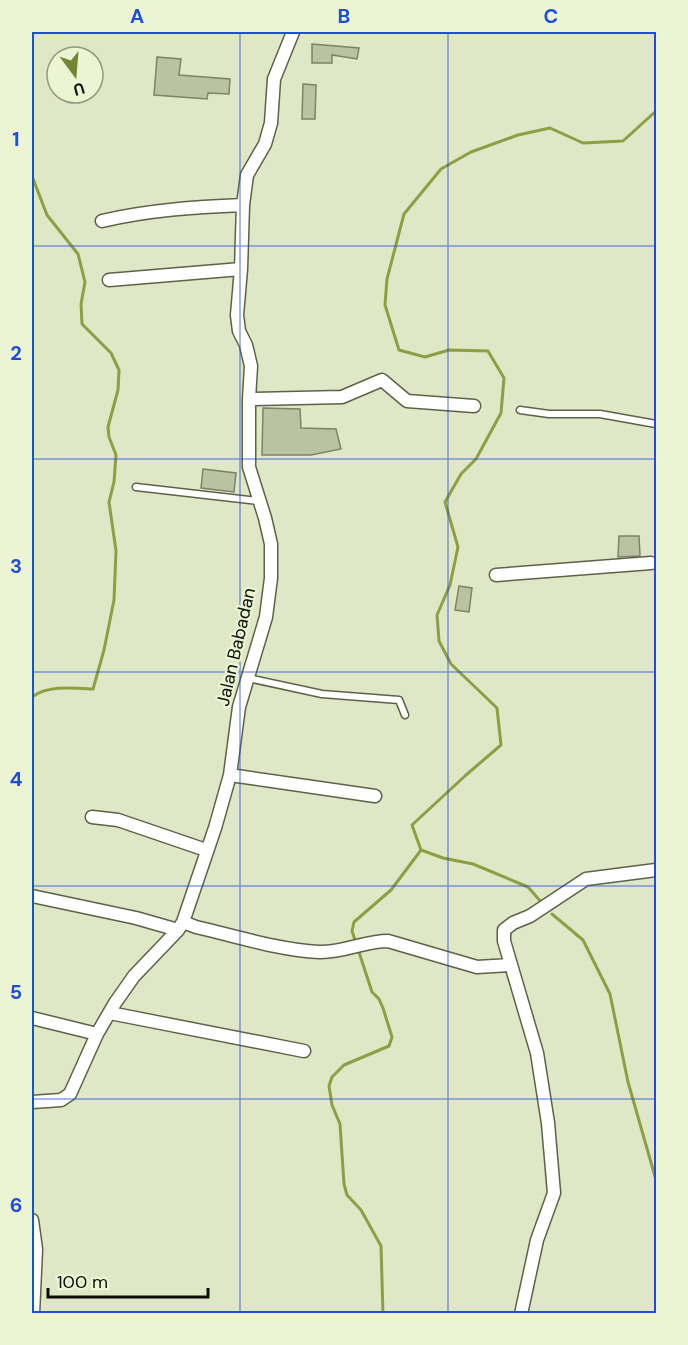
<svg xmlns="http://www.w3.org/2000/svg" width="688" height="1345" font-family="'DM Sans',sans-serif">
<style>
.lines{fill:none;stroke-linecap:round;stroke-linejoin:round}
.stream{stroke:#8d9f41;stroke-width:3}
.building{fill:#bbc2a3;stroke:#7c8366;stroke-width:1.5}
.lane-casing{stroke:#5c6247;stroke-width:9}
.street-casing{stroke:#5c6247;stroke-width:15}
.lane{stroke:#fff;stroke-width:6}
.street{stroke:#fff;stroke-width:12}
.grid{fill:none;stroke:#1d4ed8;stroke-width:1.5;stroke-opacity:0.55}
.labels{text-anchor:middle;dominant-baseline:central;stroke-width:4.5;stroke-linejoin:round;paint-order:stroke}
.street-label{font-size:18px;fill:#0c0e05;stroke:#ecf4d4}
.neatline{fill:none;stroke:#1d4ed8;stroke-width:2}
.grid-label{font-size:20px;text-anchor:middle;font-weight:bold;fill:#1d4ed8}
</style>
<rect width="100%" height="100%" fill="#dfe7c7"/>
<g class="lines">
<path class="stream" d="M32,176l15,39 31,39 7,28 -4,22 1,20 29,29 8,17 -1,20 -10,37 1,10 7,18 -2,27 -5,20 7,49 -2,49 -10,50 -11,39c-19,-1 -45,-4 -61,8
M542,903l-14,-16 -55,-23 -30,-6 -22,-8 -9,-25 54,-50 35,-30 -4,-37 -46,-44 -12,-23 -2,-26 13,-30 8,-38 -13,-45 16,-28 15,-15 25,-46 3,-35 -16,-27 -39,-1 -24,7 -26,-7 -14,-45 2,-26 17,-65 37,-45 30,-17 47,-17 32,-7 33,15 40,-2 33,-30
M552,914l31,26 27,54 18,88 28,98
M356,943l-4,-12 2,-9 37,-32 30,-40
M358,949l14,43 7,7 4,9 9,29 -3,9 -45,19 -12,12 -3,9 3,19 8,19 4,60 3,11 14,15 20,36 2,68"/>
</g>
<path class="building" d="M312,44l47,4 -2,11 -25,-4v8h-20z
M157,57l24,2 -2,16 51,4 -1,15 -21,-1 -1,6 -53,-4z
M303,84l13,1 -1,34h-13z
M263,408l37,1 1,19 35,1 5,20 -30,6h-49z
M203,469l33,4 -2,19 -33,-4z
M619,536h20l1,20 -22,1z
M459,586l13,2 -3,24 -14,-2z"/>
<g class="lines">
<g class="lane-casing">
<path id="lane" d="M520,410l29,4h51l56,10
M136,487l123,14
M248,678l74,16 77,6 6,15"/>
</g>
<g class="street-casing">
<path id="street" d="M102,221c47,-11 93,-14 141,-16
M109,280l132,-11
M249,399l93,-2 40,-17 25,21 67,5
M496,575l155,-12
M230,775l145,21
M92,817l26,3 88,30
M32,896l104,22 42,12
M183,922l13,5c40,9 82,23 123,25 24,1 45,-11 69,-11l89,26 34,-2
M110,1013l194,38
M32,1018l65,16
M32,1102l29,-2 9,-6 27,-60 18,-31 19,-27 44,-46 5,-8 32,-94 15,-53 9,-68 27,-90 5,-39v-34l-6,-26 -16,-51v-68l2,-33 -5,-21 -7,-14 -2,-16 4,-46 2,-64 4,-30 18,-31 6,-21 3,-44 19,-47
M32,1220l4,29 -3,65
M521,1314l16,-74 17,-47 -6,-70 -11,-70 -33,-112v-11l9,-7 17,-7 56,-37 70,-9"/>
</g>
<use href="#lane" class="lane"/>
<use href="#street" class="street"/>
</g>
<path class="grid" d="M240,32v1282M448,32v1282M32,246h624M32,459h624M32,672h624M32,886h624M32,1099h624"/>
<g class="labels">
<g class="street-label">
<text transform="translate(236 647) rotate(-77)">Jalan Babadan</text>
</g>
</g>
<rect width="688" height="1345" fill="none" stroke="#ecf4d4" stroke-width="66"/>
<g transform="translate(75 75) rotate(164)"><circle r="28" fill="#ecf4d4" stroke="#929881" stroke-width="1.5"/>
<path d="M0-4.5L10 22L0 15L-10 22Z" fill="#768533"/>
<text y="-9" font-size="16" font-weight="bold" text-anchor="middle" fill="#0c0e05">U</text>
</g>
<path d="M48 1288v9h160v-9" fill="none" stroke="#0c0e05" stroke-width="3"/>
<text x="57" y="1288" font-size="18" fill="#0c0e05" stroke="#ecf4d4" stroke-width="4.5" paint-order="stroke">100 m</text>
<rect x="33" y="33" width="622" height="1279" class="neatline"/>
<g class="grid-label">
<text x="137" y="23">A</text>
<text x="344" y="23">B</text>
<text x="551" y="23">C</text>
<text x="16" y="146">1</text>
<text x="16" y="360">2</text>
<text x="16" y="573">3</text>
<text x="16" y="786">4</text>
<text x="16" y="999">5</text>
<text x="16" y="1212">6</text>
</g>
</svg>
